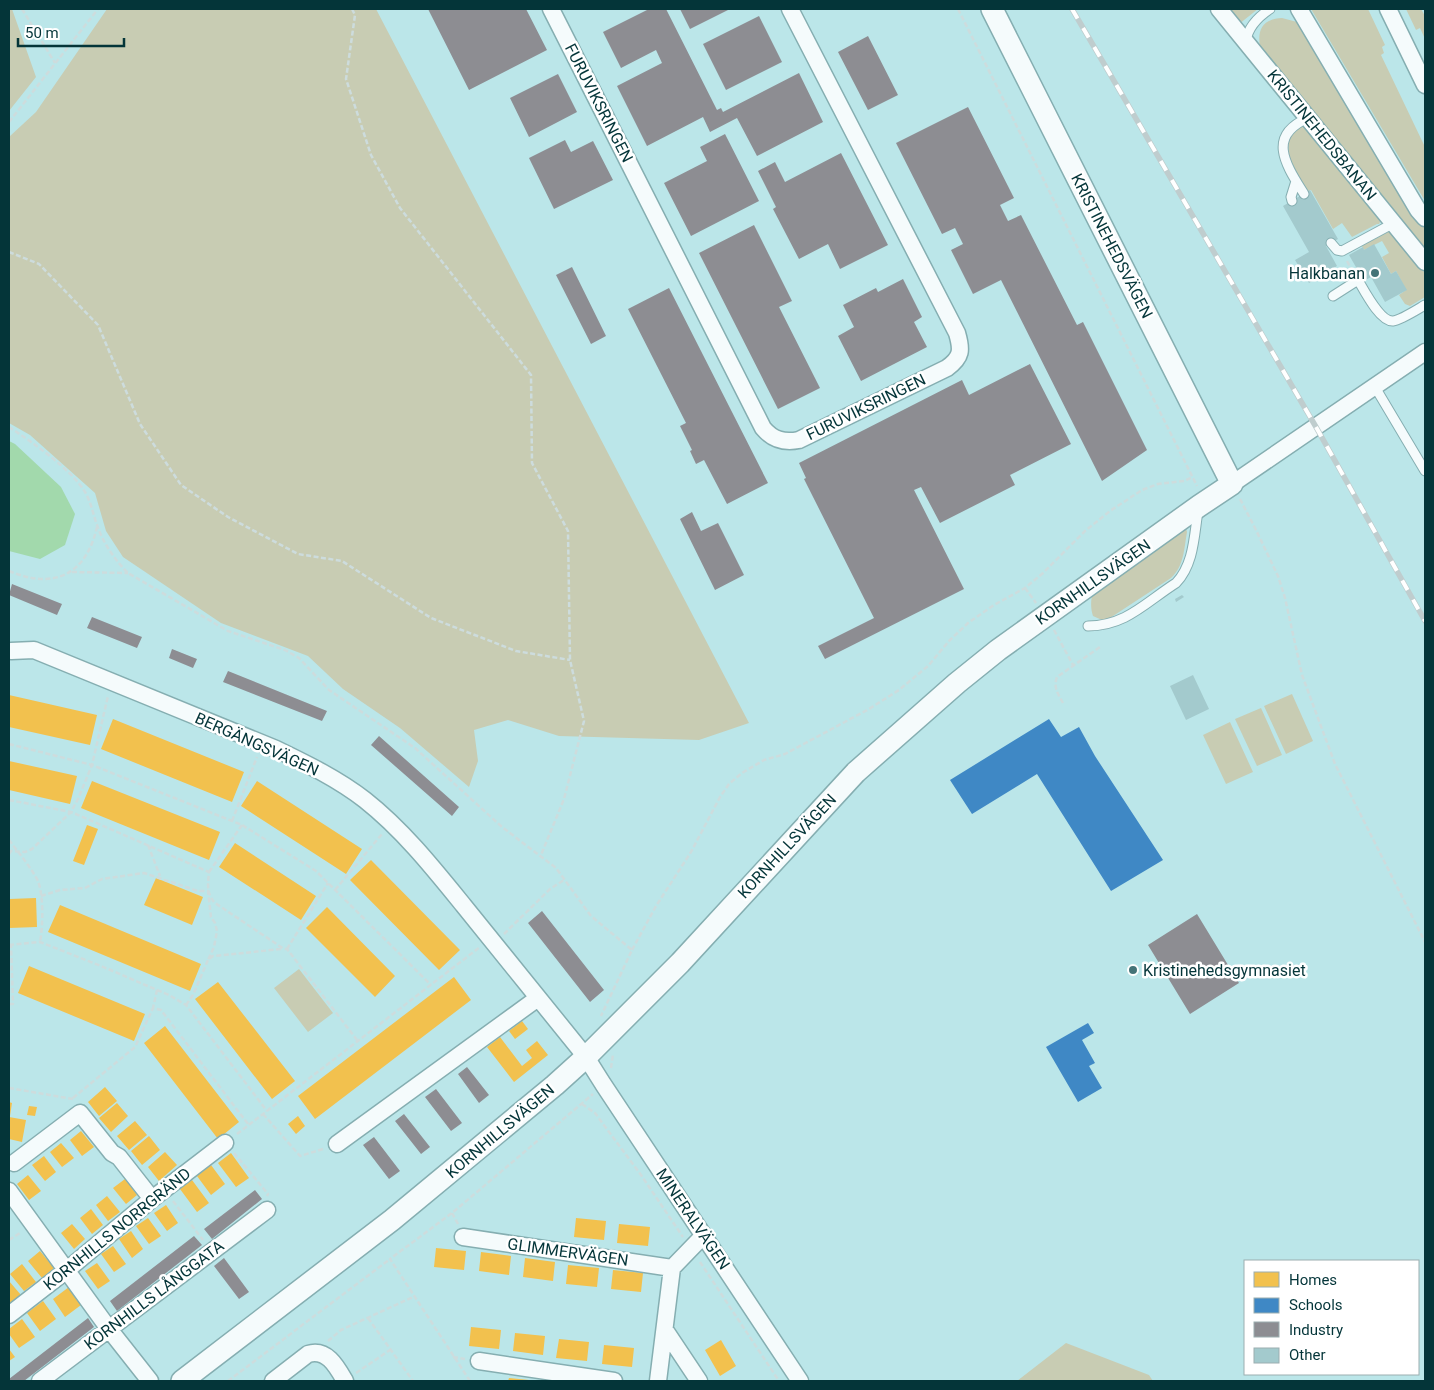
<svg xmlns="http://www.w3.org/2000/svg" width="1434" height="1390" font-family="Roboto,sans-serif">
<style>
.green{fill:#c8ccb3}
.water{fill:#a2d9ac}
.homes{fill:#f2c14e}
.schools{fill:#3f88c5}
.industry{fill:#8d8d92}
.building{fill:#a3cacd}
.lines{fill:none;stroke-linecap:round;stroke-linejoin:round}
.service-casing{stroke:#85aeb1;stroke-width:11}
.minor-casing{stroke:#85aeb1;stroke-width:19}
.tertiary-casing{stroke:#85aeb1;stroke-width:24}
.path{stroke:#cddcdd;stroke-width:2.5;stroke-dasharray:5 2.5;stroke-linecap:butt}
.service{stroke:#f5fbfc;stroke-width:9}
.minor{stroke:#f5fbfc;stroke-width:16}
.tertiary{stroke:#f5fbfc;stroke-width:21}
.rail-casing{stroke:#bfcdce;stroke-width:5.5}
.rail{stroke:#fff;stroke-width:4;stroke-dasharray:11;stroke-linecap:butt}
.poi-dot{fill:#447377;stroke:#fff;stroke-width:2}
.labels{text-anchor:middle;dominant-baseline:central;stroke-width:5;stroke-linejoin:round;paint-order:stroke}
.street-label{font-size:16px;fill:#043539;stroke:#fff}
.poi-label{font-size:16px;fill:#043539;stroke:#fff;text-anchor:end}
</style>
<rect width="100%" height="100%" fill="#bbe6e9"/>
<path class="green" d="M9,9h3l24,68 -27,34z
M107,9h269l373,714 -50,17 -140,-4 -51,-16 -34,10 4,31 -9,26 -69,-59 -57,-39 -35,-33 -87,-33 -98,-66 -17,-26 -11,-38 -65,-58 -21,-12v-286l27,-25z
M1226,9h32l-19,15z
M1311,9h57l17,36 -3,2 2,6 -3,2 44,92v54z
M1406,9h15l4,7v23l-5,-11 -4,2z
M1282,18l15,4 107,181 21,23v28l-165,-207c-3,-18 3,-28 22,-29z
M1305,126l76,94 -2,4h-2l-25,13 -10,-14 -9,6 -22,-39 -3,1c-9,-15 -25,-34 -18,-53 3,-6 8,-11 15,-12z
M1388,232h3l34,41v24l-15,9 -5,-2 -6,-9 7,-5 -10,-19 -5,3 -9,-17 7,-4 -7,-12 -18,9 -2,-4z
M1186,528l1,4c-3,17 -3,34 -16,46l-61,40 -8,2 -9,-4c-3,-9 -2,-17 0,-25z
M1292,694l21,47 -27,13 -22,-48z
M1261,708l21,47 -25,11 -22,-47z
M1230,722l23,50 -27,12 -23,-49z
M299,969l34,44 -25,19 -34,-44z
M1066,1343l83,32 4,6h-136z"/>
<path class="water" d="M9,441l6,3 46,43 14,27 -10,31 -25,14 -31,-8z"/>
<path class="homes" d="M9,695l88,20 -7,30 -81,-18z
M113,719l131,53 -12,30 -131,-53z
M9,761l68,15 -7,28 -61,-14z
M92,781l128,51 -11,28 -128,-52z
M257,781l105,68 -16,25 -105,-68z
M87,825l11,4 -14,36 -11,-4z
M235,843l81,53 -15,24 -82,-53z
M371,860l89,90 -21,20 -89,-90z
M156,878l47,19 -11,28 -48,-20z
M36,898l1,29 -28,1v-29z
M60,905l141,59 -11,27 -142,-59z
M327,907l68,69 -20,21 -69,-69z
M29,966l116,48 -11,27 -116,-48z
M454,977l17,23 -156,119 -17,-23z
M218,982l77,99 -23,18 -77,-100z
M522,1021l6,8 -13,10 -6,-8z
M165,1026l74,96 -21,17 -74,-96z
M500,1037l22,29 10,-8 -6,-8 11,-9 11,14 -34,27 -27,-35z
M105,1087l12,14 -18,15 -11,-14z
M9,1102l3,1 -2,13h-1z
M117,1103l11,13 -17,16 -12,-14z
M29,1106l8,1 -2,9 -8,-1z
M298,1116l7,10 -9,8 -8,-10z
M9,1117l17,3 -4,22 -13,-3z
M135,1121l12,14 -18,15 -12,-14z
M81,1131l13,16 -12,9 -12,-16z
M149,1136l11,14 -18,15 -11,-14z
M61,1143l13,15 -12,9 -12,-15z
M165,1152l12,13 -18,16 -11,-14z
M231,1153l18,25 -13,9 -18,-24z
M44,1156l12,16 -11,9 -13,-16z
M211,1165l14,19 -14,11 -14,-19z
M28,1175l13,16 -12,9 -12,-16z
M125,1179l12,16 -11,9 -13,-16z
M192,1180l17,23 -12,9 -17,-23z
M107,1196l13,16 -12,9 -12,-16z
M166,1205l12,18 -11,8 -13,-18z
M91,1209l12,16 -11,9 -12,-16z
M148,1218l13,18 -12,8 -13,-18z
M576,1218l30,3 -2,19 -30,-3z
M72,1224l13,15 -11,10 -13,-16z
M619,1224l31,3 -2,19 -31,-3z
M131,1231l12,18 -11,9 -13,-19z
M113,1246l13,18 -12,8 -13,-18z
M436,1248l30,3 -2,19 -30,-3z
M40,1251l14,17 -12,10 -14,-17z
M481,1252l30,4 -2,19 -30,-4z
M525,1258l30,4 -2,19 -30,-4z
M97,1263l13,18 -12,8 -13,-18z
M22,1264l14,18 -12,9 -14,-17z
M568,1265l31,3 -2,19 -31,-3z
M613,1270l30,3 -2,19 -30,-3z
M9,1281l12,14 -12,10z
M69,1287l12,18 -16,12 -12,-18z
M43,1301l13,18 -16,12 -13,-18z
M22,1319l13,18 -16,11 -10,-14v-5z
M471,1327l30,3 -2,19 -30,-3z
M515,1333l30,3 -2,19 -30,-4z
M559,1339l30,3 -2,19 -31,-3z
M721,1340l15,26 -16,10 -15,-26z
M604,1345l30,3 -2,19 -30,-3z
M9,1349l6,8 -6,4z
M509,1378l20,2v1h-21z"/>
<path class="schools" d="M1049,719l12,18 18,-10 16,29 68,104 -52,31 -74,-117 -65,40 -22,-34z
M1088,1023l6,10 -12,7 13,23 -6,3 13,22 -24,14 -32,-55z"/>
<path class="industry" d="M428,9h98l21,41 -78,40z
M649,9h17l51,101 4,-2 2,4 76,-39 24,49 -66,34 -20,-38 -27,14 -7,-15 -56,29 -30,-60 45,-23 -6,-13 -35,18 -18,-36z
M680,9h50l-40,20z
M759,16l23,46 -56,28 -23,-46z
M868,36l30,59 -30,15 -30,-58z
M558,74l19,38 -48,25 -19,-39z
M968,107l46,91 -14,7 8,16 13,-6 56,110 6,-3 64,128 -45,31 -101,-201 -28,14 -22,-44 12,-6 -8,-16 -13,6 -46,-91z
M725,134l34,67 -68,35 -27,-53 43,-22 -7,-14z
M565,140l6,12 22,-11 20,39 -59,29 -25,-51z
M841,153l47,92 -48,24 -12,-25 -29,15 -26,-50 3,-2 -18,-36 17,-9 10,20z
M754,225l38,76 -13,6 41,81 -42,21 -79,-156z
M572,267l34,69 -15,8 -35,-69z
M903,279l19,38 -8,5 13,25 -66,34 -23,-45 16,-9 -11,-22 33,-17 2,4z
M669,288l99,195 -41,21 -23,-44 -8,4 -6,-13 2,-1 -12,-24 6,-3 -58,-114z
M1030,364l41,80 -61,31 5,10 -75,38 -19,-36 -7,3 50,99 -139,70 -7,-13 56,-28 -70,-139 2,-1 -7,-15 163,-83 7,15z
M692,512l9,19 17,-8 26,52 -29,15 -35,-71z
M12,584l50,20 -5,11 -48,-20z
M92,617l50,20 -5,11 -50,-20z
M172,649l25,10 -4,9 -24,-10z
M228,671l99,40 -5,10 -99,-39z
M379,736l80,71 -7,9 -81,-71z
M542,911l62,79 -14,12 -62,-79z
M1197,914l42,69 -49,31 -42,-69z
M467,1067l22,28 -10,8 -21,-29z
M436,1089l26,34 -11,8 -26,-34z
M404,1114l26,33 -9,7 -26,-33z
M374,1137l26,34 -11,8 -26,-34z
M255,1190l7,9 -50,40 -8,-10z
M194,1236l8,9 -85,66 -7,-10z
M224,1258l25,34 -10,7 -25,-33z
M88,1318l6,9 -70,54h-15v-2z"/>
<path class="building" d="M1310,190l28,49 -12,7 11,20 -28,17 -14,-23 14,-8 -26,-46z
M1374,244l17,30 5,-3 11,19 -22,12 -14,-25 -7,4 -15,-26 14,-8 1,3z
M1182,595l2,2 -8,5 -1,-3z
M1193,675l16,34 -23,11 -16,-34z"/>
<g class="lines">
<g class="service-casing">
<path id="service" d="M1246,41c2,-14 12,-24 24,-32
M1304,194c-18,-29 -38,-58 4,-76
M1292,201l-1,-4 5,-16
M1331,243l6,7 5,1 52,-28
M1333,296l25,-16c6,10 22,42 35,41 8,-1 25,-12 32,-16
M1375,387l50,84
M1088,626c38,0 58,-24 88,-43 18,-19 18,-47 22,-72"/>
</g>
<g class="minor-casing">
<path id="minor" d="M551,9l212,419c10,12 21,15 36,12l148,-72c15,-11 15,-18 10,-35l-167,-324
M1219,9l206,253
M1299,9l119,201 7,8
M1388,9l37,76
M1232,484l193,-132
M11,651l23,-1 242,99c31,15 62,30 89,51 38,30 69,69 99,106 41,50 81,101 122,151l17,27 197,297
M337,1144l201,-146
M14,1163l66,-50 32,40 7,4 33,42
M9,1191l100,138 41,52
M463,1237l209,31
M9,1315l58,-45 85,-71 73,-56
M665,1330l34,51
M479,1361l135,20
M40,1381l227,-171
M273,1381l35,-27c19,-6 29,13 37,27
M658,1381l14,-113 32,-33"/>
</g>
<g class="tertiary-casing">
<path id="tertiary" d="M182,1381l210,-161 163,-135 31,-28 94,-94 176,-191 101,-89 41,-33 201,-144 33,-22 -240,-475"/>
</g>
<path class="path" d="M22,9l33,54
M352,9l3,6 -9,64 25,76 29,53 131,167 1,88 36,68 2,129 14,61 -20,78 -23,56
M958,9l239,477
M9,122l89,-113
M9,252l30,12 59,61 42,99 41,61 47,32 70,37 44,7 89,57 85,33 54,9
M1347,261l6,11
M9,427c23,15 62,42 76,65 6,10 8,22 12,33 6,18 18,35 31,48l100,58 57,19 14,8 30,32 86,58 87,79 54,41 35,48 41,34 -31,66
M1240,499l16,31 22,46 7,22 17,77 33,89 90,178
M9,571c45,19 77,4 88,-44
M72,572l56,1
M1025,588l11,15
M1054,630l19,35
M1063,703c-5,-9 -10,-16 -6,-26l43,-30
M9,744l83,21 150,60 74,46 115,114
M9,800l62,12 138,60c-1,12 -3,21 6,31l69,46h3l70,91
M232,821l25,-64
M9,840c9,12 20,25 28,39 7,14 6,47 3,63
M148,845l12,31
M9,854l2,-3 14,1 7,-3 39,-37 7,-13 14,-34 16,-69
M209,872l33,-47
M335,890l47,-56
M41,896l19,-6 25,-2 17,-9 42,-6 54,18h10l3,26 4,6 2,8 -3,16 -6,13
M504,934l46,-45 14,-9
M9,945l31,-3 61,24 56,24 -4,18 8,2 87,114
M287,949l41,-66
M632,950l24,-44 35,-54 29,-55 9,-13 13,-11 22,-13 21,-6 84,-45 30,-19 29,-24 21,-25 19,-18 26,-18 31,-17 18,-15 42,-42 25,-20 32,-21 16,-6 26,-3 9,-4
M157,990l12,5 17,10 81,106
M9,1004h4l-2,-60
M186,1005l7,-10 15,-35 5,-4 69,-7
M611,1068l2,-14
M9,1088l64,11
M73,1098l62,-51 18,-39
M582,1104l13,9 46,62 42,62
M263,1114l37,42 23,-7
M237,1134l243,-187
M234,1153l34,41 -1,2
M173,1201l30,39
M452,1213l6,11
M9,1240l11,-7
M700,1262l79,119
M368,1318l45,63
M328,1341l13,-11 72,-33
M453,1357l12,2
M356,1373l34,-23
M228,1381l162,-122
M470,1381l-80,-122 62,-46 141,-119"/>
<use href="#service" class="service"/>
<use href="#minor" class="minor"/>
<use href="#tertiary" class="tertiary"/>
<g class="rail-casing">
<path id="rail" d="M1072,9l244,418 109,194"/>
</g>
<use href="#rail" class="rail"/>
</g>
<g class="poi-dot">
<circle cx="1375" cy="273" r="5"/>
<circle cx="1133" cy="970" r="5"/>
</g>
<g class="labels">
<g class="street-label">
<text transform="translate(599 103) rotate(63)">FURUVIKSRINGEN</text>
<text transform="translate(1322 135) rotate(51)">KRISTINEHEDSBANAN</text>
<text transform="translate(1112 246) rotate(63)">KRISTINEHEDSVÄGEN</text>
<text transform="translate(866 407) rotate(-26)">FURUVIKSRINGEN</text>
<text transform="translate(1093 582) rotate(-35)">KORNHILLSVÄGEN</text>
<text transform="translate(257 744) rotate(24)">BERGÄNGSVÄGEN</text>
<text transform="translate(787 846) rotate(-47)">KORNHILLSVÄGEN</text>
<text transform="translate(500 1131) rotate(-40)">KORNHILLSVÄGEN</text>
<text transform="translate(693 1219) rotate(56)">MINERALVÄGEN</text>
<text transform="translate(117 1229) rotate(-39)">KORNHILLS NORRGRÄND</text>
<text transform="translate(568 1252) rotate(8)">GLIMMERVÄGEN</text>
<text transform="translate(154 1295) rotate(-37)">KORNHILLS LÅNGGATA</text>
</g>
<g class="poi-label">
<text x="1365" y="273">Halkbanan</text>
<text x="1143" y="970" text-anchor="start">Kristinehedsgymnasiet</text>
</g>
</g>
<rect width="1434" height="1390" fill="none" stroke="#043539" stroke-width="20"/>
<rect x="1244" y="1260" width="175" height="115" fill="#ffffff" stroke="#9baeb0"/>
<rect x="1254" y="1272" width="25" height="15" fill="#f2c14e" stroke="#9baeb0"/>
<text x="1289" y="1285" font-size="15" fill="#043539">Homes</text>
<rect x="1254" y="1298" width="25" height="15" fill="#3f88c5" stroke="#9baeb0"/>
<text x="1289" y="1310" font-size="15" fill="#043539">Schools</text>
<rect x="1254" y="1322" width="25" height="15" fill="#8d8d92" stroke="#9baeb0"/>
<text x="1289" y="1335" font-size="15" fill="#043539">Industry</text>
<rect x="1254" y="1348" width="25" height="15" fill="#a3cacd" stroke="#9baeb0"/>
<text x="1289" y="1360" font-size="15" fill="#043539">Other</text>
<path d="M18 38v8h106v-8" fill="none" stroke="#043539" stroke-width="2.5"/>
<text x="25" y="38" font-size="15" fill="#043539" stroke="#ffffff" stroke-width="4" paint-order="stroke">50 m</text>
</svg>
